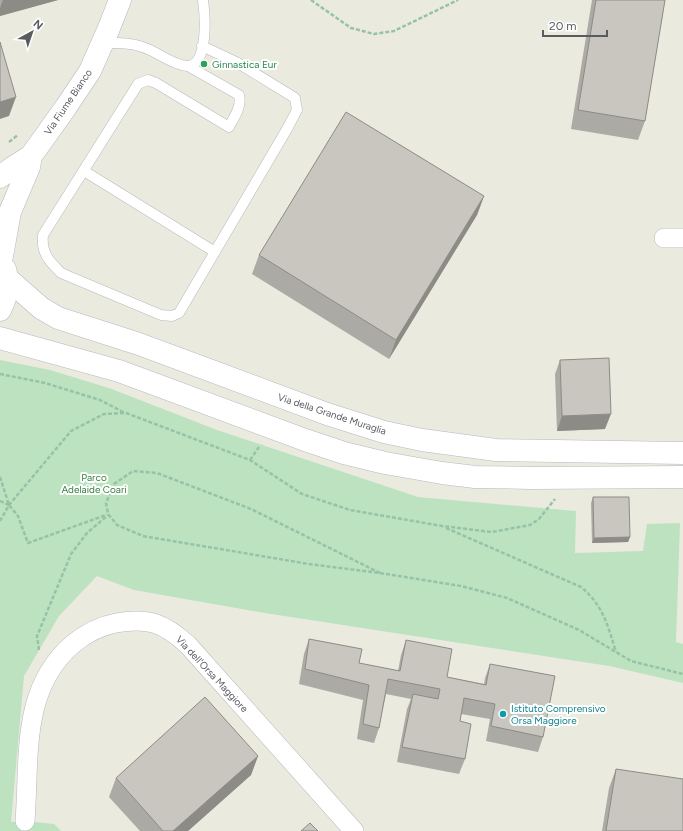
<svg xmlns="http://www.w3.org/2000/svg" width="683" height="831" font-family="Figtree,sans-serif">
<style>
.green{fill:#bce2c0}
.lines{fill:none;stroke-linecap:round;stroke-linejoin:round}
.lane-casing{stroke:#b7b9be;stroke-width:11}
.street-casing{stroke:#b7b9be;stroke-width:20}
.secondary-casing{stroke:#b5b8be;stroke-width:23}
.path{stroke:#96c3a7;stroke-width:2.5;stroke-dasharray:4 2;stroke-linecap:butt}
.lane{stroke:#fff;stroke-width:10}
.street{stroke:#fff;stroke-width:19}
.secondary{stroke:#fff;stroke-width:22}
.wall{fill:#acaaa4}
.shaded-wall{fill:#8c8b86}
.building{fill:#c8c6bf;stroke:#8c8b86}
.leisure-dot{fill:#2e9e5b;stroke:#fff;stroke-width:1.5}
.culture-dot{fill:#0f9aa8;stroke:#fff;stroke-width:1.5}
.labels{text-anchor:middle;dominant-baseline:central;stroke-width:4;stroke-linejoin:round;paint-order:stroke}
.leisure-label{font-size:10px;fill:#27864d;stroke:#fff;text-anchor:start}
.street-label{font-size:10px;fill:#585b60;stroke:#fff}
.park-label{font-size:10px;fill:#378141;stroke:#fff}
.culture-label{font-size:10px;fill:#0d838f;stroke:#fff;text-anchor:start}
</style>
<rect width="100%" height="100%" fill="#ebeadf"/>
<path class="green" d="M0,360l50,10 59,18 108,42 201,67 158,14 -1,42 68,-2 4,-27 33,-1 -4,119 7,2v39l-74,-17 -344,-53 -131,-23 -37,-14 -38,40 -35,60 -13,146 14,-1 29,3 7,7h-61z"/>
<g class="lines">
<g class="lane-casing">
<path id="lane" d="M102,44c16,-2 33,-1 48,6 11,5 24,15 37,16 22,0 18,-52 16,-66
M188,66l51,29c3,12 -5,22 -10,32l-73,-44 -8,-3 -10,4 -95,151c-2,18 6,26 18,38l100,42 11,1 7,-3 108,-184 10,-19 -2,-12 -57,-35 -36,-17
M84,171l131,81"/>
</g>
<g class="street-casing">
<path id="street" d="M664,238h19
M25,821c5,-62 -5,-132 48,-177 12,-10 27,-18 43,-21 32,-6 48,0 72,22l166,186"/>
</g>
<g class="secondary-casing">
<path id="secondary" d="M0,177l12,-9 19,-12
M2,256l8,-44 19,-45 2,-11 35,-49 24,-36 19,-43 11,-28
M8,279l33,29 17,10 81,26 188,70 57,18 38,8 74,10 187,3
M0,310c7,-13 10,-26 5,-41
M0,338l119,33 186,69 39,13 41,10 57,10 33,4 57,1 151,-1"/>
</g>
<path class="path" d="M311,0l40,28 23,6 20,-3 64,-31
M9,142l9,-7
M0,374l45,9 55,17 25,13
M250,460l9,-13
M0,477l9,28 9,11 10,27 78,-28
M0,501l9,4v1
M0,521l9,-16 62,-74 33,-17 22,-1 124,47 52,34 48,16 92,16 50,6 38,-7 9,-6 16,-20
M446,528l135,59c22,18 27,39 35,65
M380,573l-129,-64 -94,-36 -24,-2 -19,13 -8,19 2,11 9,11 26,11 166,28 71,9 81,13 46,12 72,32 52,31 52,13
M39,650l-2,-14 34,-82 16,-21 21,-18"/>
<use href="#lane" class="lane"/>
<use href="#street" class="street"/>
<use href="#secondary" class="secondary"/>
</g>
<path class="wall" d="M0,0h58l-58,16z
M592,0h73l-20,121 -7,19 -67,-11z
M484,196l-7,19 -88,144 -137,-85 7,-19z
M560,360l45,69 -48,2 -2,-57z
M593,497l37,40 -2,5 -36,1 -1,-40z
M309,639l50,24 39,8 3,-16 5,-15 41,37 37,7 1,-6 5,-14 53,73 -5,15 -52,-11 4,-22 -29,-5 -1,7 5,38 -6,15 -62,-12 10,-53 4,-10 -25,-5 -7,34 -5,15 -17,-4 6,-39 -64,-16 5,-30z
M258,756l-7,19 -63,56h-48l-31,-34 7,-19z
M616,769l67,62h-81l7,-43z"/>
<path class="shaded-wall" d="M3,0h55l-58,16v-8z
M16,97l-7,19 -9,3v-17z
M484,196l-7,19 -88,144 7,-19z
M611,414l-6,15 -48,2 5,-15z
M630,537l-2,5 -36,1 2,-5z
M258,756l-7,19 -63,56h-15z"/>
<path class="building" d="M596,0h69l-20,121 -67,-11z
M0,42l16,55 -16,5z
M346,112l138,84 -88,144 -137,-85z
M609,358l2,56 -49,2 -2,-56z
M593,497h36l1,40 -36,1z
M309,639l53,10 -3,14 41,8 6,-31 46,9 -5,28 39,8 4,-21 65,12 -12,61 -52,-11 4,-22 -31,-6 -4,23 11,3 -6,35 -63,-12 11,-53 25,5 2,-10 -52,-10 -9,49 -16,-4 6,-39 -64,-16z
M205,697l53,59 -85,75h-10l-47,-53z
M616,769l67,10v52h-77z
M310,823l8,8h-17z"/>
<circle class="leisure-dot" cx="204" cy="64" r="4"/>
<circle class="culture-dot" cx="503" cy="714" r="4"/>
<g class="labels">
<g class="leisure-label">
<text x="212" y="64">Ginnastica Eur</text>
</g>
<g class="street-label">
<text transform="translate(68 102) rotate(-56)">Via Fiume Bianco</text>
<text transform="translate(332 414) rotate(18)">Via della Grande Muraglia</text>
<text transform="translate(212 674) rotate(47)">Via dell'Orsa Maggiore</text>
</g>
<g class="park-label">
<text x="94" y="477">Parco<tspan x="94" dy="12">Adelaide Coari</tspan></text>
</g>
<g class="culture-label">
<text x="511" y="708">Istituto Comprensivo<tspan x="511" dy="12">Orsa Maggiore</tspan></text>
</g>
</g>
<g transform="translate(32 32) rotate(40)" stroke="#ffffff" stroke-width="3" paint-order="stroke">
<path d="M0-3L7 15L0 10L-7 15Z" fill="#585b60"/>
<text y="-6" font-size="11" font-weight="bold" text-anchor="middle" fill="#585b60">N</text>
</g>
<path d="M543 30v6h64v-6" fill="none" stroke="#585b60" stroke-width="2"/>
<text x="549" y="30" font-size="12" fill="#585b60" stroke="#ffffff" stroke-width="3" paint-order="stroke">20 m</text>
</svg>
